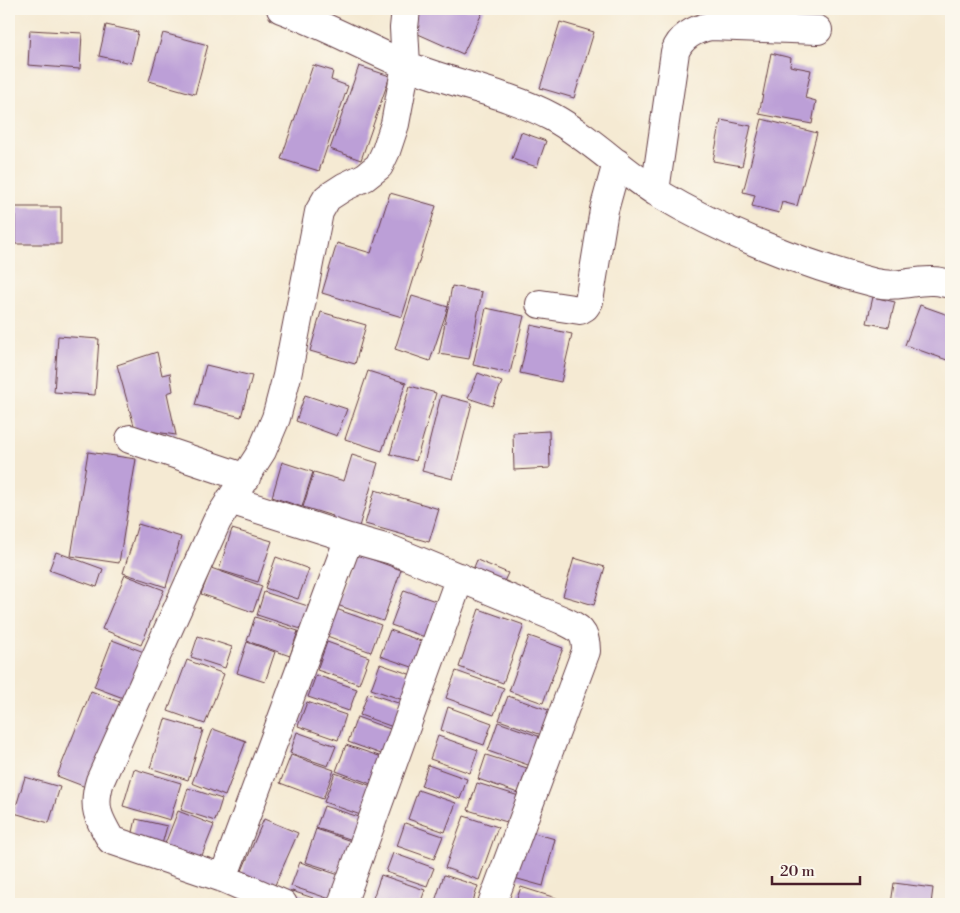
<svg xmlns="http://www.w3.org/2000/svg" width="960" height="913" font-family="'Libre Bodoni',serif">
<style>
.building{fill:#bc9fd7}
.lines{fill:none;stroke-linecap:round;stroke-linejoin:round}
.minor-casing{stroke:#643d44;stroke-width:30}
.minor{stroke:#fff;stroke-width:28}
</style>
<rect width="100%" height="100%" fill="#fbf7ec"/>
<filter id="ink" filterUnits="userSpaceOnUse"><feTurbulence type="fractalNoise" baseFrequency=".02" numOctaves="2"/><feDisplacementMap in="SourceGraphic" scale="10" xChannelSelector="R" yChannelSelector="G"/><feConvolveMatrix kernelMatrix="1 2 1 2 8 2 1 2 1" color-interpolation-filters="sRGB"/></filter>
<filter id="wash" filterUnits="userSpaceOnUse"><feTurbulence type="fractalNoise" baseFrequency=".0096" numOctaves="4" result="noise"/><feDisplacementMap in="SourceGraphic" scale="20" xChannelSelector="R" yChannelSelector="G"/><feGaussianBlur stdDeviation="1.12" result="paint"/><feColorMatrix in="noise" values="0 0 0 0 0 0 0 0 0 0 0 0 0 0 0 0 0 1.4 0 .05"/><feComposite in="paint" operator="in"/></filter>
<g filter="url(#wash)">
<rect width="100%" height="100%" fill="#f5ead3"/>
<g id="blocks">
<path class="building" d="M416,9h68l-21,45 -56,-25z
M726,9h45v7l-45,2z
M560,22l34,10 -20,66 -34,-10z
M106,25l32,7 -7,31 -32,-7z
M30,30l52,3 -2,36 -52,-4z
M163,33l45,12 -13,49 -46,-13z
M771,53l20,5 -1,8 21,4 -6,28 11,3 -4,23 -53,-10z
M313,65l20,6 -2,9 17,6 -29,85 -38,-12z
M359,66l31,10 -29,84 -31,-11z
M762,119l55,14 -20,73 -15,-4 -3,11 -27,-7 3,-11 -12,-3z
M721,120l30,6 -9,40 -29,-5z
M521,132l25,9 -9,26 -25,-8z
M390,193l46,13 -34,111 -80,-24 15,-50 34,10z
M15,207h46v37h-46z
M452,286l30,6 -13,67 -30,-5 9,-47 -18,54 -35,-12 17,-53 36,11z
M873,297l22,5 -6,25 -22,-4z
M920,305l31,11v31l-4,13 -42,-15z
M486,308l38,8 -14,57 -37,-8z
M321,312l45,13 -11,39 -45,-13z
M531,325l41,9 -11,48 -41,-9z
M58,336l41,3 -4,56 -41,-3z
M157,352l5,23 8,-2 3,18 -6,2 9,42 -41,-6 -18,-64z
M206,365l46,11 -11,41 -46,-12z
M368,371l38,12 -24,68 -37,-12z
M478,373l24,9 -10,24 -24,-8z
M410,386l26,7 -20,68 -26,-7z
M305,395l42,14 -10,27 -41,-15z
M441,395l31,8 -19,76 -31,-8z
M549,431l1,37 -36,2 -1,-37z
M88,452l48,7 -17,104 -48,-7z
M352,455l26,8 -20,67 -27,-8 2,-6 -30,-9 11,-35 30,9z
M282,462l31,10 -11,35 -30,-10z
M375,490l64,19 -10,33 -64,-18z
M138,524l43,13 -15,50 -43,-14z
M232,529l40,12 -14,41 -39,-12z
M56,552l47,17 -6,18 -48,-17z
M355,553l46,17 -18,51 -46,-16z
M276,557l33,12 -11,30 -33,-11z
M574,558l31,9 -11,38 -31,-9z
M477,560l31,13 -8,17 -30,-13z
M211,568l51,18 -9,26 -52,-18z
M125,575l39,15 -23,55 -39,-16z
M404,590l37,13 -13,35 -37,-13z
M264,592l47,15 -7,23 -47,-15z
M336,609l45,16 -10,27 -44,-16z
M479,609l45,16 -21,58 -44,-16z
M255,617l43,14 -8,25 -43,-15z
M390,630l34,12 -9,26 -35,-12z
M198,636l34,11 -7,21 -34,-11z
M529,636l34,12 -20,55 -34,-12z
M112,640l32,12 -18,47 -32,-12z
M247,642l28,10 -10,30 -28,-9z
M327,642l42,15 -10,27 -42,-14z
M187,660l37,14 -19,50 -37,-13z
M380,664l32,11 -9,25 -32,-11z
M456,671l48,17 -10,27 -48,-17z
M316,675l41,14 -8,22 -41,-14z
M91,691l34,13 -34,85 -34,-13z
M368,693l33,11 -8,23 -33,-12z
M508,696l43,15 -9,24 -43,-15z
M307,702l39,13 -8,25 -40,-14z
M448,707l44,16 -8,22 -43,-15z
M357,717l44,16 -9,25 -44,-16z
M165,719l38,11 -15,50 -38,-12z
M498,722l43,15 -10,29 -43,-15z
M213,729l33,12 -21,55 -33,-13z
M297,732l39,14 -8,20 -38,-13z
M438,736l40,14 -8,23 -40,-14z
M346,745l36,12 -11,27 -35,-13z
M291,755l43,15 -11,29 -43,-16z
M486,755l41,13 -9,25 -40,-14z
M428,765l39,14 -7,20 -39,-13z
M134,769l47,14 -11,37 -47,-14z
M335,773l45,16 -11,29 -45,-16z
M25,777l35,10 -11,36 -35,-10z
M477,783l42,13 -9,27 -42,-13z
M188,788l34,11 -7,22 -34,-11z
M418,790l38,13 -11,29 -37,-13z
M324,806l45,14 -7,23 -46,-15z
M178,811l36,14 -15,38 -36,-14z
M464,816l34,11 -19,53 -34,-12z
M136,819l31,7 -6,22 -30,-7z
M264,819l34,14 -27,61 -33,-14z
M405,823l38,13 -9,23 -37,-13z
M316,829l35,12 -11,32 -35,-11z
M527,831l28,8 -12,47 -29,-8z
M393,853l41,15 -7,18 -41,-14z
M300,862l48,16 -9,24 -48,-16z
M381,875l44,15 -5,14h-37l-11,-3z
M444,875l34,11 -6,18h-38z
M894,883l39,5 -2,16h-40z
M521,887l38,12 -2,5h-42z
M292,891l21,7 -3,6h-9l-12,-4z"/>
</g>
</g>
<g filter="url(#ink)">
<use href="#blocks" fill-opacity="0" stroke="#643d44" stroke-width="1"/>
<g class="lines">
<g class="minor-casing">
<path id="minor" d="M281,9c43,16 83,38 125,56 47,19 101,28 146,52 38,21 68,52 104,75 65,39 147,73 220,91 23,5 36,-3 57,-2 6,0 12,2 18,3
M655,191l20,-139c6,-16 20,-23 36,-26l107,4
M540,304l40,6 5,-3 4,-6 15,-91 13,-47
M130,439l116,39
M230,500l119,38 43,12 170,70c17,8 24,11 24,31l-94,253
M223,878l126,-340
M283,904l-60,-26 -112,-38c-13,-22 -19,-33 -11,-59l117,-260 45,-70 14,-33 11,-42 32,-164 8,-14 17,-11 21,-10 14,-11 7,-15 9,-27 11,-59 -2,-37 2,-19
M342,904l118,-327"/>
</g>
<use href="#minor" class="minor"/>
</g>
</g>
<rect width="960" height="913" fill="none" stroke="#fbf7ec" stroke-width="30"/>
<path d="M772 876v8h88v-8" fill="none" stroke="#4a1f2b" stroke-width="2.5"/>
<text x="780" y="876" font-size="15" fill="#4a1f2b" stroke="#fbf7ec" stroke-width="4" paint-order="stroke">20 m</text>
</svg>
